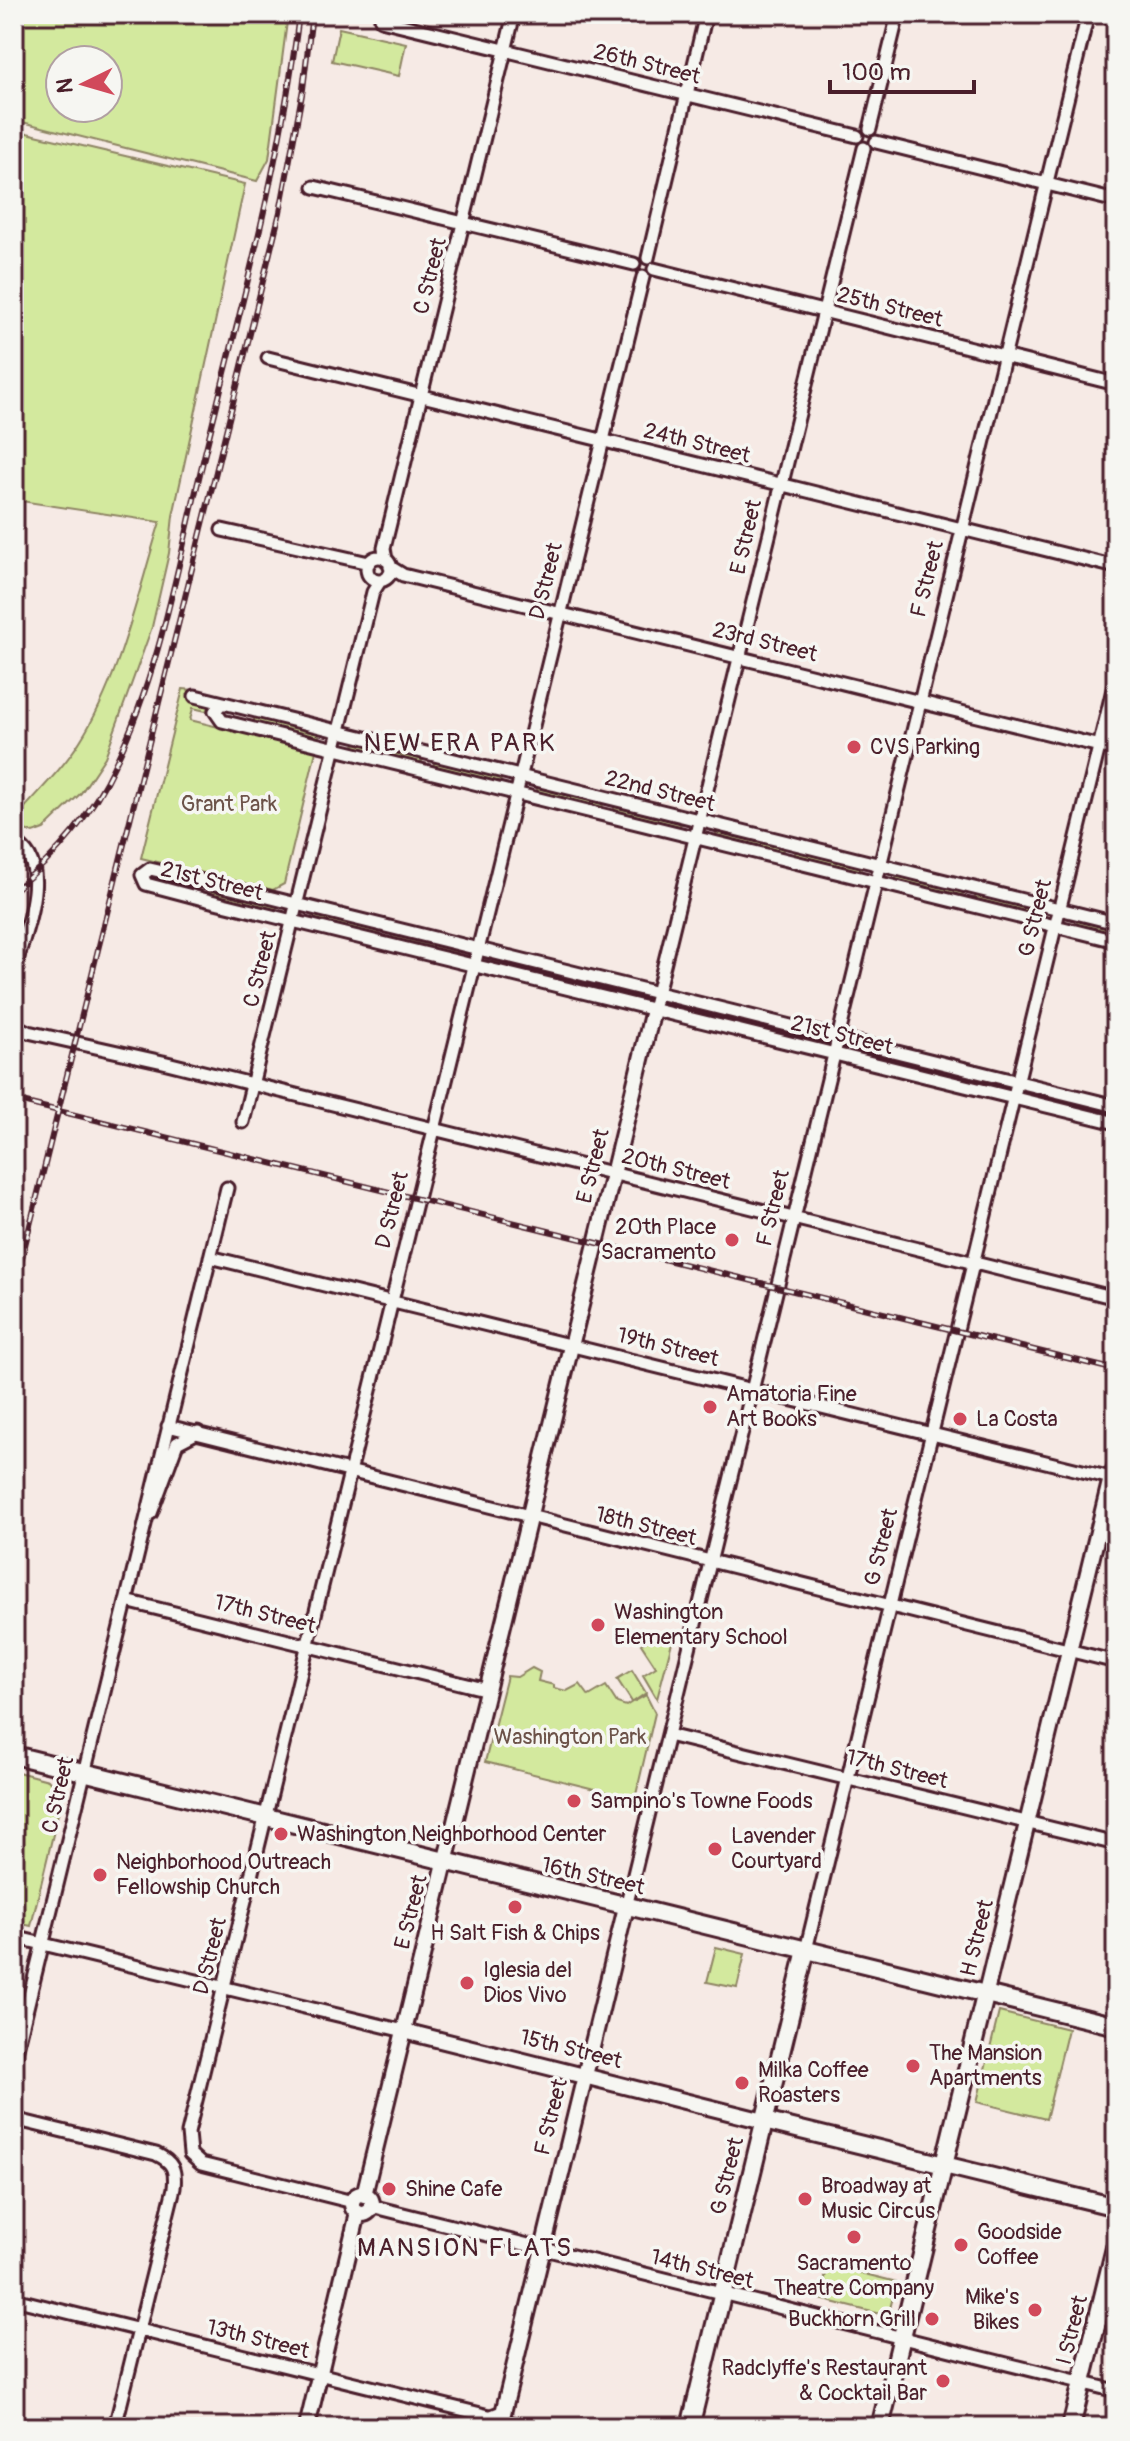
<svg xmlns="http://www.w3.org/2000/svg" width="1130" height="2441" font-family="Pangolin,sans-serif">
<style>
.green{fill:#d3e99e;stroke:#8e8464;stroke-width:2;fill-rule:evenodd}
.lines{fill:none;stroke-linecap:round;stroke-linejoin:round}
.minor-casing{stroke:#4a1f2b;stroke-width:17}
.tertiary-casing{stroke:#4a1f2b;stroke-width:20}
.secondary-casing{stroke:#4a1f2b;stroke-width:22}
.primary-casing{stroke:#4a1f2b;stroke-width:22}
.minor{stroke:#f6f6f2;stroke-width:11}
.tertiary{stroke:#f6f6f2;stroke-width:14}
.secondary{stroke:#f6f6f2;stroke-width:16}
.primary{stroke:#f6f6f2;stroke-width:16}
.rail-casing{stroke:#4a1f2b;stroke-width:6}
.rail{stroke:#f6f6f2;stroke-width:3;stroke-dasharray:9;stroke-linecap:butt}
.poi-dot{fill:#d1495b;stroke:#f6f6f2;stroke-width:3}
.labels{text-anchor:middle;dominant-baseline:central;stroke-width:7;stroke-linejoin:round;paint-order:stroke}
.street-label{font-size:22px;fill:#4a1f2b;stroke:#f6f6f2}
.poi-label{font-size:22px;fill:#4a1f2b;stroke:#f6f6f2;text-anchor:start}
.park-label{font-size:22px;fill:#6c5248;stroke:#f6f6f2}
.quarter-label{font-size:26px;letter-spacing:2px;fill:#4a1f2b;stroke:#f6f6f2}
</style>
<rect width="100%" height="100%" fill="#f6eae5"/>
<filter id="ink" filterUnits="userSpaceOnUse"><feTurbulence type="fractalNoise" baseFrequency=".0125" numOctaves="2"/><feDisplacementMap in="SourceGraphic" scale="16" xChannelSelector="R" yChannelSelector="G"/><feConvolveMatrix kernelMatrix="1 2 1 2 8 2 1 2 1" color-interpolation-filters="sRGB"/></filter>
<g filter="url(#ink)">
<path class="green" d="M14,14h274l-19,145 -12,22 -243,-61zM60,60h48v48h-48z
M339,28l67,15 -7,33 -67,-15z
M14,130l231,54 -72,332 -4,37 -17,74 -47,130 -24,36 -37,36 -11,4 -16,-6 -3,-11 7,-4c20,-23 43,-45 59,-71 40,-62 58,-149 80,-219l-146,-22z
M183,689l10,1 -2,10 18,6 -3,5 -13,-3 -3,12 126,31 -32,133 -11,6 -132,-32z
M255,716l62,16 2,4 -3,3 -63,-16z
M358,742l62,15 2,4 -3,3 -63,-15 -2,-4z
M435,760l63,15 3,5 -5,3 -63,-16z
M538,786l63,15 2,4 -3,4 -64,-16z
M615,805l63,15 3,4 -4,4 -64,-16z
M717,830l63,15 3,5 -4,3 -64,-16z
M796,850l62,15 3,4 -3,3 -64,-16z
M152,874l46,11 2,4 -4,3 -47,-12z
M897,875l63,15 3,4 -4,3 -64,-15z
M212,889l63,15 2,4 -4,3 -63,-16z
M976,894l63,15 3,4 -5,3 -63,-15z
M315,914l63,16 2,3 -4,3 -62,-15 -2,-5z
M1078,919l38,9v8l-40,-10z
M393,933l62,16 2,3 -3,3 -63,-15z
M495,959l63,15 2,4 -3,3 -63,-15 -2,-3z
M573,978l63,15 2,4 -4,3 -62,-15 -2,-6z
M673,1002l64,16 2,4 -2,3 -66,-16z
M753,1022l62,15 3,4 -2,3 -66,-16z
M856,1047l62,16 4,4 -3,3 -65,-16z
M933,1066l65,17 1,2 -5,3 -63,-15z
M1036,1092l63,15 3,4 -3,3 -65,-16z
M650,1639l22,3 -15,57 -14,-24 13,-8 -15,-23z
M532,1668l8,4 -2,9 16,4v3l13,3 13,-7 9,12 17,-10 11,17 9,3 6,-4 -15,-23 15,-9 14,23 -13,9 13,-7 9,18 -20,86 -150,-37 22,-86 10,1z
M14,1771l34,9 14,17 -31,129 -17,-4z
M716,1947l29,7 -8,34 -30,-6z
M999,2012l69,17 -22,90 -69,-17z
M828,2265l69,17 -9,34 -68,-17z"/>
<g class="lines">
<g class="minor-casing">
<path id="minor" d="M1102,14l14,4
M381,20l476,116
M870,129l28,-115
M876,142l240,59
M314,187l320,77
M648,258l58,-244
M654,269l462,115
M268,358l848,209
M222,530l147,33
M367 569a12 12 0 1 1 24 0a12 12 0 1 1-24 0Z
M386,560l-2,-12 130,-534
M390,567l13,8 713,175
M195,696l921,227
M226,704h-5l-6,7 7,10 894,220
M14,843c42,19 8,94 0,129
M653,1010l211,-862
M14,1025l14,7 135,30 953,236
M1116,1106l-909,-224 -57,-13 -8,6 4,9 57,15 913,224
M243,1122l130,-530 7,-11
M210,1257l901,221 5,-19
M168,1426l948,236
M151,1513l26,-70 21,-11
M126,1601l362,89
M668,1735l448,109
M626,1907l462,-1893
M14,1937l390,94
M806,1950l310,-1273
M14,2061l213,-873
M14,2119l142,35c17,8 20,16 18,34l-59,239
M353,2202l-152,-38 -11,-10 -2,-21 455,-1856
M371,2206l745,185
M14,2299l479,118
M508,2422l20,5"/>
</g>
<g class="tertiary-casing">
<path id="tertiary" d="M985,1996l126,-518 5,1
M404,2031l360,90
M352 2204a10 10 0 1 1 20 0a10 10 0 1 1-20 0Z
M364,2195l289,-1185
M503,2413l123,-506
M307,2427l51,-214
M495,2427l-2,-10 10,-4"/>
</g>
<g class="secondary-casing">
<path id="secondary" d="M764,2121l352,86
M690,2427l116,-477
M880,2427l105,-431"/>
</g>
<g class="primary-casing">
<path id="primary" d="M14,1755l1102,271
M1071,2427l45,-183"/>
</g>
<use href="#minor" class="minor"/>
<use href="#tertiary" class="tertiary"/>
<use href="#secondary" class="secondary"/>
<use href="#primary" class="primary"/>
<g class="rail-casing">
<path id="rail" d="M14,890c43,-34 78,-76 101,-126 46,-94 64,-206 89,-307 36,-147 77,-293 95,-443
M14,1100l1102,270
M14,1290l266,-1078 23,-123 9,-75"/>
</g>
<use href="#rail" class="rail"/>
</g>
</g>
<g class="poi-dot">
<circle cx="854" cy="747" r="8"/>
<circle cx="732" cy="1240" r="8"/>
<circle cx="710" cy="1407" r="8"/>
<circle cx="960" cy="1419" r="8"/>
<circle cx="598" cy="1625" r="8"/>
<circle cx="574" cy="1801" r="8"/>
<circle cx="281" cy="1834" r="8"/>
<circle cx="715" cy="1849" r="8"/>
<circle cx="100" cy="1875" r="8"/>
<circle cx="515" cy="1907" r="8"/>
<circle cx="467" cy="1983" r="8"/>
<circle cx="913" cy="2066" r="8"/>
<circle cx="742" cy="2083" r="8"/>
<circle cx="389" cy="2189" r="8"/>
<circle cx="805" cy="2199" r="8"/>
<circle cx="854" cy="2237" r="8"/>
<circle cx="961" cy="2245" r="8"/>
<circle cx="1035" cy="2310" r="8"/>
<circle cx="932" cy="2319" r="8"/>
<circle cx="943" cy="2381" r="8"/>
</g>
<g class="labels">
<g class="street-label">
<text transform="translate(647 64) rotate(14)">26th Street</text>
<text transform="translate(430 276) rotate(-76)">C Street</text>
<text transform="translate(890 307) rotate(14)">25th Street</text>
<text transform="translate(697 443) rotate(14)">24th Street</text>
<text transform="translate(746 537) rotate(-77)">E Street</text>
<text transform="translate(927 579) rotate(-76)">F Street</text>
<text transform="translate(546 581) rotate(-76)">D Street</text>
<text transform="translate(765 642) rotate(14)">23rd Street</text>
<text transform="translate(660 791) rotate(14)">22nd Street</text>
<text transform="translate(212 881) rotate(14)">21st Street</text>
<text transform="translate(1035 918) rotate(-76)">G Street</text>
<text transform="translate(260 969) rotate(-76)">C Street</text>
<text transform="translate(842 1035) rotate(14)">21st Street</text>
<text transform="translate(593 1166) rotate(-76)">E Street</text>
<text transform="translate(676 1169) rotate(14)">20th Street</text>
<text transform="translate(773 1208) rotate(-76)">F Street</text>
<text transform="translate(392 1210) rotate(-76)">D Street</text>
<text transform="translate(668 1347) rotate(14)">19th Street</text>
<text transform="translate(646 1526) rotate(14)">18th Street</text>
<text transform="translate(881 1547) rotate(-76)">G Street</text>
<text transform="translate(265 1614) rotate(14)">17th Street</text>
<text transform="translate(897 1769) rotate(14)">17th Street</text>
<text transform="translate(58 1795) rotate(-77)">C Street</text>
<text transform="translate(593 1876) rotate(13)">16th Street</text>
<text transform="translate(411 1912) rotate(-76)">E Street</text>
<text transform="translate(977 1938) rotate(-76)">H Street</text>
<text transform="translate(210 1956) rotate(-76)">D Street</text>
<text transform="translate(571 2049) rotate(14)">15th Street</text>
<text transform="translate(551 2117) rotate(-76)">F Street</text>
<text transform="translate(727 2176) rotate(-76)">G Street</text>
<text transform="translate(702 2269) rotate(14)">14th Street</text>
<text transform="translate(1072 2330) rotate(-76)">I Street</text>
<text transform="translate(258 2339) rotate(14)">13th Street</text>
</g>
<g class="poi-label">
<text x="870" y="747">CVS Parking</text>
<text x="716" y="1227" text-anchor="end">20th Place<tspan x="716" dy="25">Sacramento</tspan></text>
<text x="726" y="1394">Amatoria Fine<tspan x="726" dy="25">Art Books</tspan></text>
<text x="976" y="1419">La Costa</text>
<text x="614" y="1612">Washington<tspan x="614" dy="25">Elementary School</tspan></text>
<text x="590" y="1801">Sampino's Towne Foods</text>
<text x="297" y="1834">Washington Neighborhood Center</text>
<text x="731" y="1836">Lavender<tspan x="731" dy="25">Courtyard</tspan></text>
<text x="116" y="1862">Neighborhood Outreach<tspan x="116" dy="25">Fellowship Church</tspan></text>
<text x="515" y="1933" text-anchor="middle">H Salt Fish &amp; Chips</text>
<text x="483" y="1970">Iglesia del<tspan x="483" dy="25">Dios Vivo</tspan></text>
<text x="929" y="2053">The Mansion<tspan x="929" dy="25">Apartments</tspan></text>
<text x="758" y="2070">Milka Coffee<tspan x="758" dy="25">Roasters</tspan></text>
<text x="821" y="2186">Broadway at<tspan x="821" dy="25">Music Circus</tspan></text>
<text x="405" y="2189">Shine Cafe</text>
<text x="977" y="2232">Goodside<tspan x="977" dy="25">Coffee</tspan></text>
<text x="854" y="2263" text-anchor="middle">Sacramento<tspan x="854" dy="25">Theatre Company</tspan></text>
<text x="1019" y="2297" text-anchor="end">Mike's<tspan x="1019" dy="25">Bikes</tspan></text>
<text x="916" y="2319" text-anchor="end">Buckhorn Grill</text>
<text x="927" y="2368" text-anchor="end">Radclyffe's Restaurant<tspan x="927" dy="25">&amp; Cocktail Bar</tspan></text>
</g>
<g class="park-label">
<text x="229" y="804">Grant Park</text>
<text x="570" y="1737">Washington Park</text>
</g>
<g class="quarter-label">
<text x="460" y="743">NEW ERA PARK</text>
<text x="465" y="2248">MANSION FLATS</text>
</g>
</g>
<rect width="1130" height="2441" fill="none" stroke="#f6f6f2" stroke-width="48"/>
<rect x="24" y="24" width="1082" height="2393" fill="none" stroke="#4a1f2b" stroke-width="3" filter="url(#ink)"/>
<g transform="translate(84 84) rotate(265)"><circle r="38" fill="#f6f6f2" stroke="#b1a0a2" stroke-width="2"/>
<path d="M0-6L14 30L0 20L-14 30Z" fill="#d1495b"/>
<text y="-12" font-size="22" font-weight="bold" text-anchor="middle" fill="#4a1f2b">N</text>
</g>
<path d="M830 80v12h144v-12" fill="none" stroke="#4a1f2b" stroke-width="4"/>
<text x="842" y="80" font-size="24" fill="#4a1f2b" stroke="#f6f6f2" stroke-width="6" paint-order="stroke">100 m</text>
</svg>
